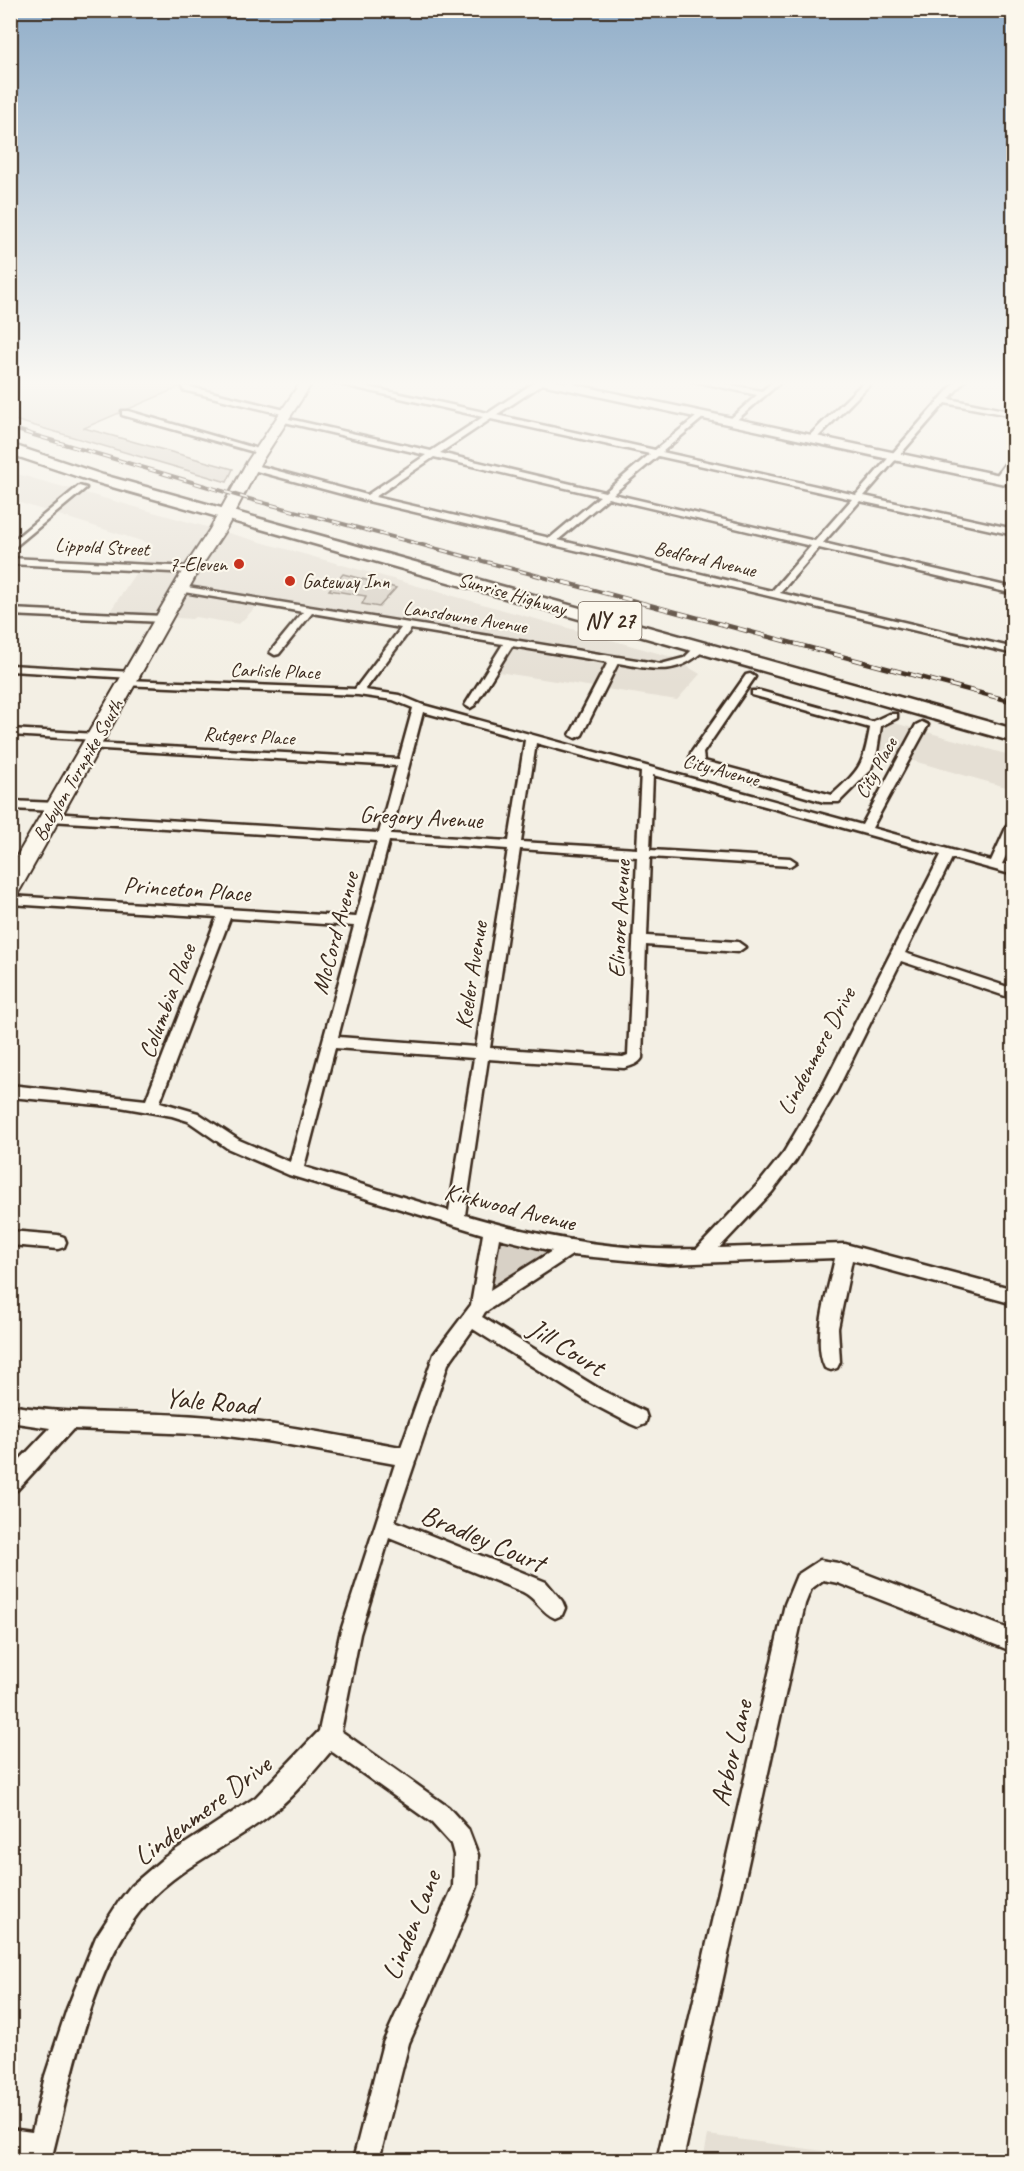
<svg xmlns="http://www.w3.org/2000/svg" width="1024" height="2171" font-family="Caveat,sans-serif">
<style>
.built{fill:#e5dfd4}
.green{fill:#d8d1c6;stroke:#8a7e72;stroke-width:1.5}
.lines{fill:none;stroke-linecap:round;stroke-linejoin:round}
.street-casing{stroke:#3b2a1e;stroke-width:5}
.secondary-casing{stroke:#3b2a1e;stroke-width:5}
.primary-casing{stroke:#3b2a1e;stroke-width:4}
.highway-casing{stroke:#3b2a1e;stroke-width:5}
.street{fill:#fbf7ec;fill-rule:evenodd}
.secondary{fill:#fbf7ec;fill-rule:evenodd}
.primary{fill:#fbf7ec;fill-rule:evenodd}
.highway{fill:#fbf7ec;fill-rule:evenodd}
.rail-far1-casing{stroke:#3b2a1e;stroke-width:4}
.rail-casing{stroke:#3b2a1e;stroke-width:4.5}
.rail-far1{stroke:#fbf7ec;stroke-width:2;stroke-dasharray:8;stroke-linecap:butt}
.rail{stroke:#fbf7ec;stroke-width:3;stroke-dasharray:10;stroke-linecap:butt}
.poi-dot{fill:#c8321e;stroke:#fbf7ec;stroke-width:2}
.labels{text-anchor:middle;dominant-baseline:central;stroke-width:4.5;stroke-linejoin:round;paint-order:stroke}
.far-street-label{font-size:20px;fill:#3b2a1e;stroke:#fbf7ec}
.far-poi-label{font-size:20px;fill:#3b2a1e;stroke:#fbf7ec;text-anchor:end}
.shield{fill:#fbf7ec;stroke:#75685c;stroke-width:1.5}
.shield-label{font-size:22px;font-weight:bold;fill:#3b2a1e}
.street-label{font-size:24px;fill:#3b2a1e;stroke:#fbf7ec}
.near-street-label{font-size:28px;fill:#3b2a1e;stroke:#fbf7ec}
</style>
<rect width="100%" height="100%" fill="#f3efe4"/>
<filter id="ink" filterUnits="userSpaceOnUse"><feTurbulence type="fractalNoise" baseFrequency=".0167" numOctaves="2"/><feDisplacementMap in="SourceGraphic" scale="12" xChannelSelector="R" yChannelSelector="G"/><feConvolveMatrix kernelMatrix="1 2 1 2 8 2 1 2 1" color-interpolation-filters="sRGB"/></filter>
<g filter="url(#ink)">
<path class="built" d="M10,472l662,185 28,17 -23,26 -185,-29 17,-27 -249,-41 -21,21 -44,-7 -3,2 -83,-6 45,-68 -143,-45z
M887,721l126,35v33l-142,-40z
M708,2135l179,25h-184z"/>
<path class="green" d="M17,380h179l-112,48 149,41 -6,13 -216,-63 -1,-37z
M343,574l53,14 -17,19 -17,-3 4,-8 -37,-6z
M496,1233l67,16 -76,47z"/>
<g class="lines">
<g class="street-casing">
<path id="street" d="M322,380h14l152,33 50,-33h6v3l-48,32 159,35 46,-37 4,2 -1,2 -42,35 194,43 101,-115h8l-16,19 65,13v4l-69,-13 -81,93 150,33v6l-154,-34 -37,42 191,45v6l-195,-46 -39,45 234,55v6l-646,-153 -119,-32v-4l3,-1 115,31 59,-40 -146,-34v-4l151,34 52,-34zM491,419l159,35 -45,38 -165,-39zM658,456l194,43 -37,42 -202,-47zM434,457l166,39 -50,42 -175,-41zM608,498l203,48 -39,45 -214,-51z
M571,380h10l-13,8h-6v-4z
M690,380h15l57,11 13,-11h8l-51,44 -4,-2 1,-2 28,-25z
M866,380h8l-60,61h-6v-4z
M186,386l103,25 1,2 -4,2 -103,-25v-4z
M122,411h6l137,40 -7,2 -136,-38z
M1011,456h3v8l-13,17h-6l-1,-2z
M79,486l7,2 -76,63v-8z
M10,558l181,9 5,3 -5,3 -181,-9z
M181,586l480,78 23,-6 13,-13h8v4c-28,28 -52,20 -87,14l-36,72 -6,3 -6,-3 38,-73 -96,-16 -37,59 -5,3 -5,-3 38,-61 -92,-15 -46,61 34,5 24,10 439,120 54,-100 6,-3 6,3 -56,103 119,33 17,-37 6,-4v19l-12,25 12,3v8l-62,-17 -47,95 109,36v10l-113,-38 -64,129 -41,70 -24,32 -53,56 126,-4 169,45v15l-162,-44 -14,68 2,34 -3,6 -6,2 -6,-2c-14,-29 4,-80 10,-110l-167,6 -96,-9 -87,57 -3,5 119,73 44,22 2,6 -2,6 -7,3 -7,-3 -42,-22 -116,-73 -25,35 -53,157 151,61 16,19 3,7 -3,7 -7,3c-13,-5 -19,-20 -32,-26l-134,-54 -29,96 -19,97 107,76 20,22 10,26 -1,32 -21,51 -47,105 -30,117h-26l30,-117 70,-156 1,-32 -3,-11 -19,-21 -101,-72c-18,21 -37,45 -59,62 -40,32 -91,52 -125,90 -56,61 -76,180 -96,257h-26l1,-3 -16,-2v-26l22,3 13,-56 22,-67 29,-72 24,-37 11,-14 34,-29 91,-60 63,-66 21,-97 55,-170 -122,-22 -53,-7 -147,-6 -56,61 -7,3v-23l40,-42 -40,-6v-17c63,11 125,6 187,11 69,5 136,19 204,31l33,-93 37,-49 12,-71 -194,-59 -62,-27 -39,-27 -16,-5 -52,-9 -110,-10v-12l136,15 71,-183 -207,-13v-8l346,21 21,-76 -327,-20 -6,-4 6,-4 329,20 18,-67 -310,-18 -2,-2 6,-3 308,16 14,-51 -20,-8 -35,-5 -235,-10 -1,-2 5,-3 228,9 46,-61 -89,-15 -33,41 -4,1 -5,-3 33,-40 -125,-21 -2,-2zM423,712l102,28 -16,101 -118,-7zM536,743l105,29 -4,77 -116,-7zM653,775l288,80 -119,233 -38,64 -24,30 -63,67c-79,3 -157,-12 -232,-34l23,-156 136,9c7,-2 15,-4 18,-10l4,-113 92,7 7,-5 -7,-5 -91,-6 3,-79 140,9 6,-4 -6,-4 -140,-8zM389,841l119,8 -32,198 -138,-10zM520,849l117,8 -9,198 -5,2 -133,-9zM230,918l124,8 -64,236 -51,-22 -41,-27 -38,-11zM335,1048l139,10 -25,153 -145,-44zM499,1238l53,13 -62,39z
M10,609l153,7 5,3 -5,3 -153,-7z
M10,665l122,7 5,3 -5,3 -122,-7z
M750,674l5,3 -52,76 1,8 128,34c28,-26 31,-28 38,-67l-118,-33v-4h8l112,31 17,-8h8v4l-16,8 -4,26 -7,19 -31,31h-15l-128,-37 -6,-7 1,-5 55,-78z
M10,729l86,5 6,3 -6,3 -86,-5z
M10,801l46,2 6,4 -6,4 -46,-2z
M10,1231l48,4 6,2 2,5 -2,5 -6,2 -48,-4z
M820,1560l18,3 176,68v21l-176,-69 -15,-3 -12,9 -6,15 -122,556h-26l128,-556 12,-29z"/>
</g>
<g class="secondary-casing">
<path id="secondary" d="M531,380h22l461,98v8l-477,-103z"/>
</g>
<g class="primary-casing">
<path id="primary" d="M302,380h12l-53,82 -35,67 -27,41 -178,318 -3,5 -8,2v-27l173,-298 27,-41 37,-67z"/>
</g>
<g class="highway-casing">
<path id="highway" d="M10,444l93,31 911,254v13l-923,-261 -81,-27z"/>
</g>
<use href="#street" class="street"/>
<use href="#secondary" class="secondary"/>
<use href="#primary" class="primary"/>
<use href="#highway" class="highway"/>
<g class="rail-far1-casing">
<path id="rail-far1" d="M10,428l239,71 320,85"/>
</g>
<g class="rail-casing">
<path id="rail" d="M563,582l451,120"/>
</g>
<use href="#rail-far1" class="rail-far1"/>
<use href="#rail" class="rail"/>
</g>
</g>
<linearGradient id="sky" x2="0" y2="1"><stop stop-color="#91aec9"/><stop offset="0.56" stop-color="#faf8f3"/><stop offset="1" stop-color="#faf8f3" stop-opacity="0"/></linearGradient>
<rect width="1024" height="684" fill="url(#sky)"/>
<g class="poi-dot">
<circle cx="239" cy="564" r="6"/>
<circle cx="290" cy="581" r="6"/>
</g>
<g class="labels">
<g class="far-street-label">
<text transform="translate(102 547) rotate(3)">Lippold Street</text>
<text transform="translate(705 559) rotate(13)">Bedford Avenue</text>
<text transform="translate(512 594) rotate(16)">Sunrise Highway</text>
<text transform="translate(465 617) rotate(9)">Lansdowne Avenue</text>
<text transform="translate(275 671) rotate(2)">Carlisle Place</text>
<text transform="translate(249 736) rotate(3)">Rutgers Place</text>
<text transform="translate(876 768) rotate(-61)">City Place</text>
<text transform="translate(78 770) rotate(-60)">Babylon Turnpike South</text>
<text transform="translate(721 770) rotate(15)">City Avenue</text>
</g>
<g class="far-poi-label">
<text x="227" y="564">7-Eleven</text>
<text x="302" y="581" text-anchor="start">Gateway Inn</text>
</g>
<rect class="shield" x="578.5" y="602" width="63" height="38" rx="4.5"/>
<g class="shield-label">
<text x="610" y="621">NY 27</text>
</g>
<g class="street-label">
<text transform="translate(421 817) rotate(3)">Gregory Avenue</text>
<text transform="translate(187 889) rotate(4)">Princeton Place</text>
<text transform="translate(619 919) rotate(-87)">Elinore Avenue</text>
<text transform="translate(335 933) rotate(-75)">McCord Avenue</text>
<text transform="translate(471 975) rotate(-81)">Keeler Avenue</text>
<text transform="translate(167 1001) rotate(-69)">Columbia Place</text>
<text transform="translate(816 1051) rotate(-62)">Lindenmere Drive</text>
<text transform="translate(510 1207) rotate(14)">Kirkwood Avenue</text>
</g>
<g class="near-street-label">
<text transform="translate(567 1347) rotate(32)">Jill Court</text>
<text transform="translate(211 1401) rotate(5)">Yale Road</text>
<text transform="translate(483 1538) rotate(23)">Bradley Court</text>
<text transform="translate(731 1753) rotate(-77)">Arbor Lane</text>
<text transform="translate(202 1810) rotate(-37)">Lindenmere Drive</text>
<text transform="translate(411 1925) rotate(-68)">Linden Lane</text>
</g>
</g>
<rect width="1024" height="2171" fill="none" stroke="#fbf7ec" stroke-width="36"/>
<rect x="18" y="18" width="988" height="2135" fill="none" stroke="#3b2a1e" stroke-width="2" filter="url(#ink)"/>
</svg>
